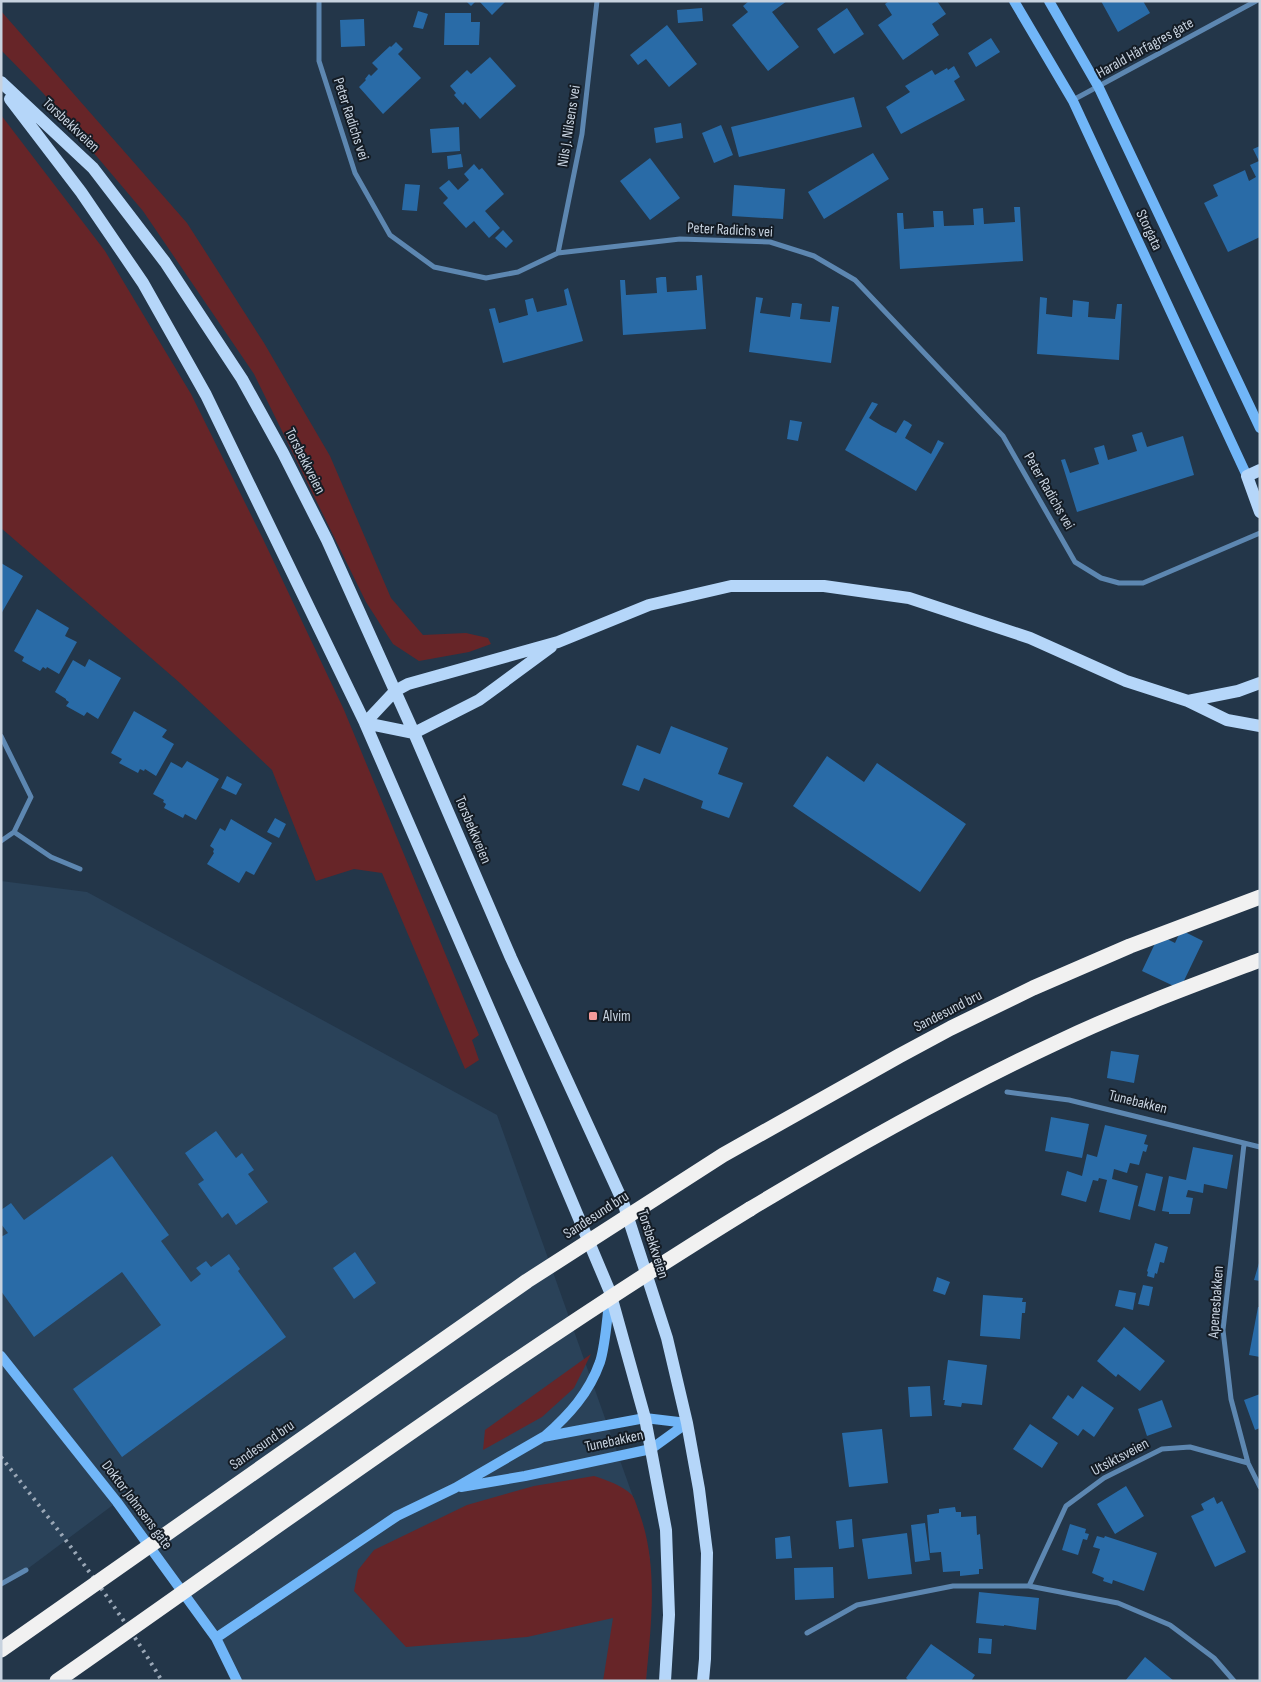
<svg xmlns="http://www.w3.org/2000/svg" width="1261" height="1682" font-family="'Sofia Sans Condensed',sans-serif">
<style>
.built{fill:#2a4259}
.green{fill:#672528}
.building{fill:#296ba7}
.lines{fill:none;stroke-linecap:round;stroke-linejoin:round}
.street{stroke:#5d87b1;stroke-width:5}
.secondary{stroke:#71b6f8;stroke-width:10}
.primary{stroke:#b5d6f9;stroke-width:12}
.highway{stroke:#f1f1f1;stroke-width:15}
.rail{stroke:#9ba8b7;stroke-width:4;stroke-dasharray:2.5 5;stroke-linecap:butt}
.highway-bridge{stroke:#f1f1f1;stroke-width:15}
.poi-dot{fill:#f59b9a;stroke:#141c25;stroke-width:2}
.labels{text-anchor:middle;dominant-baseline:central;stroke-width:4;stroke-linejoin:round;paint-order:stroke}
.street-label{font-size:15px;fill:#c7d2df;stroke:#141c25}
.poi-label{font-size:15px;fill:#c7d2df;stroke:#141c25;text-anchor:start}
</style>
<rect width="100%" height="100%" fill="#233649"/>
<path class="built" d="M1,881l86,11 410,223 145,407 8,36 1,52 -5,71h-409l-21,-43 -99,-136 -91,68 -25,14z"/>
<path class="green" d="M1,11l186,212 77,120 66,113 61,142 32,37 43,-2 22,5 3,6 -22,8 -50,9 -26,-17 -27,-42 -112,-228 -111,-163 -100,-118 -42,-43z
M1,115l104,136 86,143 72,145 81,171 135,325 -7,5 7,20 -14,9 -83,-196 -28,-4 -38,12 -44,-111 -92,-87 -179,-155z
M591,1354l-17,34 -32,29 -59,33 2,-20z
M594,1476c12,4 28,9 38,19 3,4 5,12 7,17 20,54 12,113 7,169h-43l10,-63 -86,19 -121,10 -52,-56 4,-21 16,-20 93,-45 67,-19z"/>
<path class="building" d="M466,1h10l-5,5z
M479,1h27l-14,14z
M749,1h38l-15,11 27,35 -31,24 -36,-46 16,-13 -5,-6z
M889,1h48l9,13 -14,10 7,11 -36,25 -25,-35 14,-10 -7,-11z
M1101,1h42l7,12 -32,19z
M702,8l1,13 -25,2 -1,-13z
M847,8l17,26 -30,20 -17,-25z
M418,11l10,3 -5,15 -10,-2z
M445,13h26v9h9l-1,23h-35z
M364,19l1,27 -24,1 -1,-27z
M667,25l30,39 -28,23 -23,-28 -8,6 -8,-10z
M991,38l9,14 -24,15 -8,-14z
M396,42l7,7 -5,5 23,24 -38,36 -24,-27 7,-7 -1,-1 4,-5 2,2 7,-7 -6,-6 18,-17 1,1z
M490,57l26,29 -36,33 -15,-17 -2,3 -9,-10 2,-2 -6,-7 17,-16 4,4z
M954,66l6,11 -6,4 11,19 -64,34 -15,-27 24,-15 -5,-6 27,-16 3,5 12,-7 1,2z
M854,97l8,30 -123,30 -8,-30z
M681,123l2,15 -27,5 -2,-15z
M721,125l12,30 -19,8 -12,-30z
M459,127l1,24 -28,2 -2,-24z
M1260,146v91l-32,15 -24,-49 14,-7 -5,-11 32,-15 4,11 7,-4 -6,-12 9,-4 -6,-12z
M873,153l16,26 -65,40 -16,-27z
M461,154l2,13 -15,2 -1,-13z
M650,158l30,40 -30,22 -30,-39z
M474,164l5,6 3,-2 22,26 -19,17 15,17 -11,10 -15,-17 -8,7 -23,-25 5,-5 -9,-10 10,-8 9,10 11,-10 -5,-6z
M405,184l15,1 -3,26 -15,-1z
M734,185l51,4 -2,30 -51,-3z
M1014,207h6l3,54 -123,8 -3,-56h6l1,16 30,-2 -1,-16h10l1,15 30,-1 -1,-16 10,-1 1,16 31,-2z
M503,230l10,11 -7,7 -11,-10z
M702,275l4,54 -83,6 -3,-55h5l1,15 31,-2 -1,-15 5,-1h5l1,15 30,-2 -1,-14z
M568,288l15,53 -80,22 -14,-54 6,-1 4,15 29,-8 -3,-15 8,-2 4,14 30,-7 -3,-15z
M756,297l7,1 -3,15 30,4 2,-14h5l5,1 -2,15 30,3 2,-16 7,1 -8,56 -82,-11z
M1040,297l7,1 -1,16 26,3 1,-17 16,2 -1,15 27,2 2,-15h5l-3,56 -82,-6z
M872,402l6,2 -9,14 13,8 14,7 8,-13 4,2 4,3 -7,13 26,16 7,-14 6,3 -28,48 -71,-41z
M790,420l12,2 -4,19 -11,-2z
M1142,432l5,15 36,-11 11,39 -117,37 -16,-52 4,-1 5,14 29,-9 -5,-16 7,-2 3,-1 4,15 29,-9 -5,-16z
M1,563l22,13 -22,38z
M37,609l32,19 -4,8 12,6 -18,32 -12,-7 -1,2 -3,-2 -3,4 -18,-10 2,-4 -10,-6z
M89,659l32,19 -23,41 -11,-7 -3,4 -18,-10 3,-4 -3,-2v-1l-11,-7 18,-32 12,7z
M134,711l33,19 -5,7 12,7 -18,32 -11,-7 -1,2 -4,-2 -2,4 -19,-10 3,-4 -11,-6z
M671,726l57,22 -10,26 25,9 -14,35 -28,-10 2,-7 -59,-23 -5,13 -17,-6 15,-40 23,9z
M827,756l37,26 13,-19 89,61 -46,68 -127,-86z
M187,761l32,18 -23,41 -11,-6 -2,4 -19,-10 2,-4 -3,-2 1,-2 -11,-6 18,-32 11,6z
M227,776l15,8 -6,11 -15,-7z
M275,818l11,6 -7,14 -12,-6z
M231,819l41,24 -18,32 -8,-4 -7,12 -32,-19 7,-11 -1,-1 1,-3 -4,-3 10,-18 5,3z
M1181,930l22,11 -23,48 -38,-18 17,-36 16,8z
M1111,1051l28,4 -5,28 -27,-5z
M1051,1117l38,7 -7,34 -37,-7z
M1105,1125l42,10 -3,9 4,1 -2,7 -3,-1 -4,14 -9,-2 -3,10 -13,-4 -2,10 26,7 -8,34 -31,-8 8,-32 -8,-2 -1,3 -5,-1 -7,22 -25,-7 6,-24 15,5 5,-22 10,3z
M216,1131l20,27 6,-5 12,17 -6,4 20,28 -32,23 -8,-12 -6,5 -24,-34 6,-4 -19,-27z
M1193,1147l40,8 -6,34 -23,-5 -1,9 -15,-3 -2,7 7,1 -3,16h-21v-2l-7,-1 7,-35 17,4z
M112,1156l57,79 -8,6 30,41 10,-8 -5,-6 10,-7 5,6 18,-13 11,15 -2,2 48,66 -164,120 -49,-68 88,-64 -39,-53 -88,65 -33,-46v-54l7,-4 -7,-9v-14l10,-7 13,17z
M1146,1173l17,4 -8,34 -17,-5z
M1155,1243l13,4 -4,16 -4,-1 -3,12 -2,-1 -1,5 -7,-2 1,-4 -1,-1z
M355,1252l21,31 -22,16 -21,-31z
M1259,1263h1v18l-6,-1z
M937,1277l13,5 -5,13 -12,-4z
M1143,1285l10,2 -4,19 -11,-2z
M1119,1290l17,3 -3,17 -18,-4z
M983,1295l40,3 -1,4h4l-1,11h-3l-2,26 -40,-3z
M1258,1307h2v50l-11,-2z
M1124,1327l41,34 -25,30 -22,-17 -2,3 -19,-16z
M948,1360l39,5 -5,40 -20,-2 -1,4 -17,-2 1,-5h-2z
M930,1386l2,30 -22,1 -2,-30z
M1082,1386l32,22 -20,29 -11,-8 -5,7 -26,-18 16,-23 5,4z
M1260,1394v34l-5,2 -11,-30z
M1162,1400l10,27 -25,9 -9,-27z
M1030,1424l28,19 -16,25 -29,-19z
M882,1429l6,54 -39,4 -7,-54z
M1126,1486l18,30 -29,18 -18,-30z
M1214,1497l3,7 5,-3 24,51 -31,15 -24,-51 13,-6 -3,-6z
M955,1507l1,5h5v5l15,-1 1,19 3,-1 3,35h-4v5l-19,2v-5l-17,1 -2,-20 -11,1 -3,-38 12,-2v-4z
M852,1519l2,28 -15,2 -3,-28z
M925,1523l5,37 -15,2 -4,-37z
M1070,1524l16,5 -1,4 4,1 -2,6 -4,-1 -5,16 -16,-5z
M907,1533l5,41 -44,5 -6,-40z
M790,1536l2,22 -16,1 -1,-21z
M1097,1536l7,2 1,-2 52,17 -13,38 -31,-11 -1,4 -9,-3 1,-3 -12,-5 8,-24 -7,-2z
M833,1567l1,31 -39,2 -1,-32z
M979,1592l60,6 -3,32 -32,-5v1l-28,-3z
M979,1638l13,1 -1,15 -13,-1z
M931,1644l44,31 -4,6h-62l-3,-3z
M1145,1657l29,24h-49z"/>
<g class="lines">
<path class="street" d="M319,1v60l36,112 35,62 44,32 52,11 32,-6 40,-19 122,-14 90,3 44,14 41,24 148,156 72,126 26,16 18,5h24l117,-50
M1073,100l183,-99
M558,253l24,-119 15,-133
M1,736l30,61 -17,35 -13,9
M14,832l37,25 29,12
M1007,1092l62,8 191,47
M1244,1144l-21,186 8,69 17,64 12,24
M1,1584l25,-14
M1029,1586l37,-80 38,-28 58,-29 28,-2 58,16
M807,1633l50,-28 96,-19h76l89,17 52,22 44,33 20,23"/>
<path class="secondary" d="M1014,1l59,100 174,375
M1049,1l50,87 161,340
M1,1356l116,146 99,136 21,43
M545,1436c24,-21 44,-43 55,-74 6,-19 7,-47 10,-66
M461,1487l64,-11 126,-27 36,-26
M216,1638l181,-122 58,-28 88,-51 102,-19 42,5"/>
<path class="primary" d="M1,82l92,86 72,94 77,117 41,74 44,87 87,193 97,225 112,244 44,136 20,85 12,66 8,64 -2,106 -2,22
M10,99l71,93 62,91 63,112 159,328 175,403 70,166 35,126 21,112 3,85 -4,66
M1260,470l-13,6 13,36
M1188,701l50,-10 22,-8
M365,723l30,-32 13,-7 150,-42 91,-37 82,-19h93l85,12 121,40 96,43 62,20 39,19 33,6
M365,723l49,10 65,-33 72,-53"/>
<path class="highway" d="M750,1209c100,-60 201,-117 306,-166 67,-32 135,-57 204,-83"/>
<path class="rail" d="M1,1457c57,72 114,145 161,224"/>
<path class="highway-bridge" d="M1,1650l526,-369 196,-126 176,-99 52,-28 82,-40 97,-42 130,-49
M57,1681c229,-160 455,-326 693,-472"/>
</g>
<rect class="poi-dot" x="588" y="1011" width="10" height="10" rx="2.5"/>
<g class="labels">
<g class="street-label">
<text transform="translate(1145 48) rotate(-29)">Harald Hårfagres gate</text>
<text transform="translate(351 119) rotate(72)">Peter Radichs vei</text>
<text transform="translate(71 125) rotate(43)">Torsbekkveien</text>
<text transform="translate(569 126) rotate(-81)">Nils J. Nilsens vei</text>
<text transform="translate(730 230) rotate(3)">Peter Radichs vei</text>
<text transform="translate(1149 230) rotate(65)">Storgata</text>
<text transform="translate(305 461) rotate(63)">Torsbekkveien</text>
<text transform="translate(1049 491) rotate(60)">Peter Radichs vei</text>
<text transform="translate(473 830) rotate(67)">Torsbekkveien</text>
<text transform="translate(948 1011) rotate(-27)">Sandesund bru</text>
<text transform="translate(1138 1102) rotate(14)">Tunebakken</text>
<text transform="translate(596 1215) rotate(-33)">Sandesund bru</text>
<text transform="translate(653 1244) rotate(72)">Torsbekkveien</text>
<text transform="translate(1216 1302) rotate(-86)">Apenesbakken</text>
<text transform="translate(614 1441) rotate(-12)">Tunebakken</text>
<text transform="translate(262 1445) rotate(-35)">Sandesund bru</text>
<text transform="translate(1120 1457) rotate(-28)">Utsiktsveien</text>
<text transform="translate(137 1505) rotate(53)">Doktor Johnsens gate</text>
</g>
<g class="poi-label">
<text x="603" y="1016">Alvim</text>
</g>
</g>
<rect width="1261" height="1682" fill="none" stroke="#c7d2df" stroke-width="5"/>
</svg>
